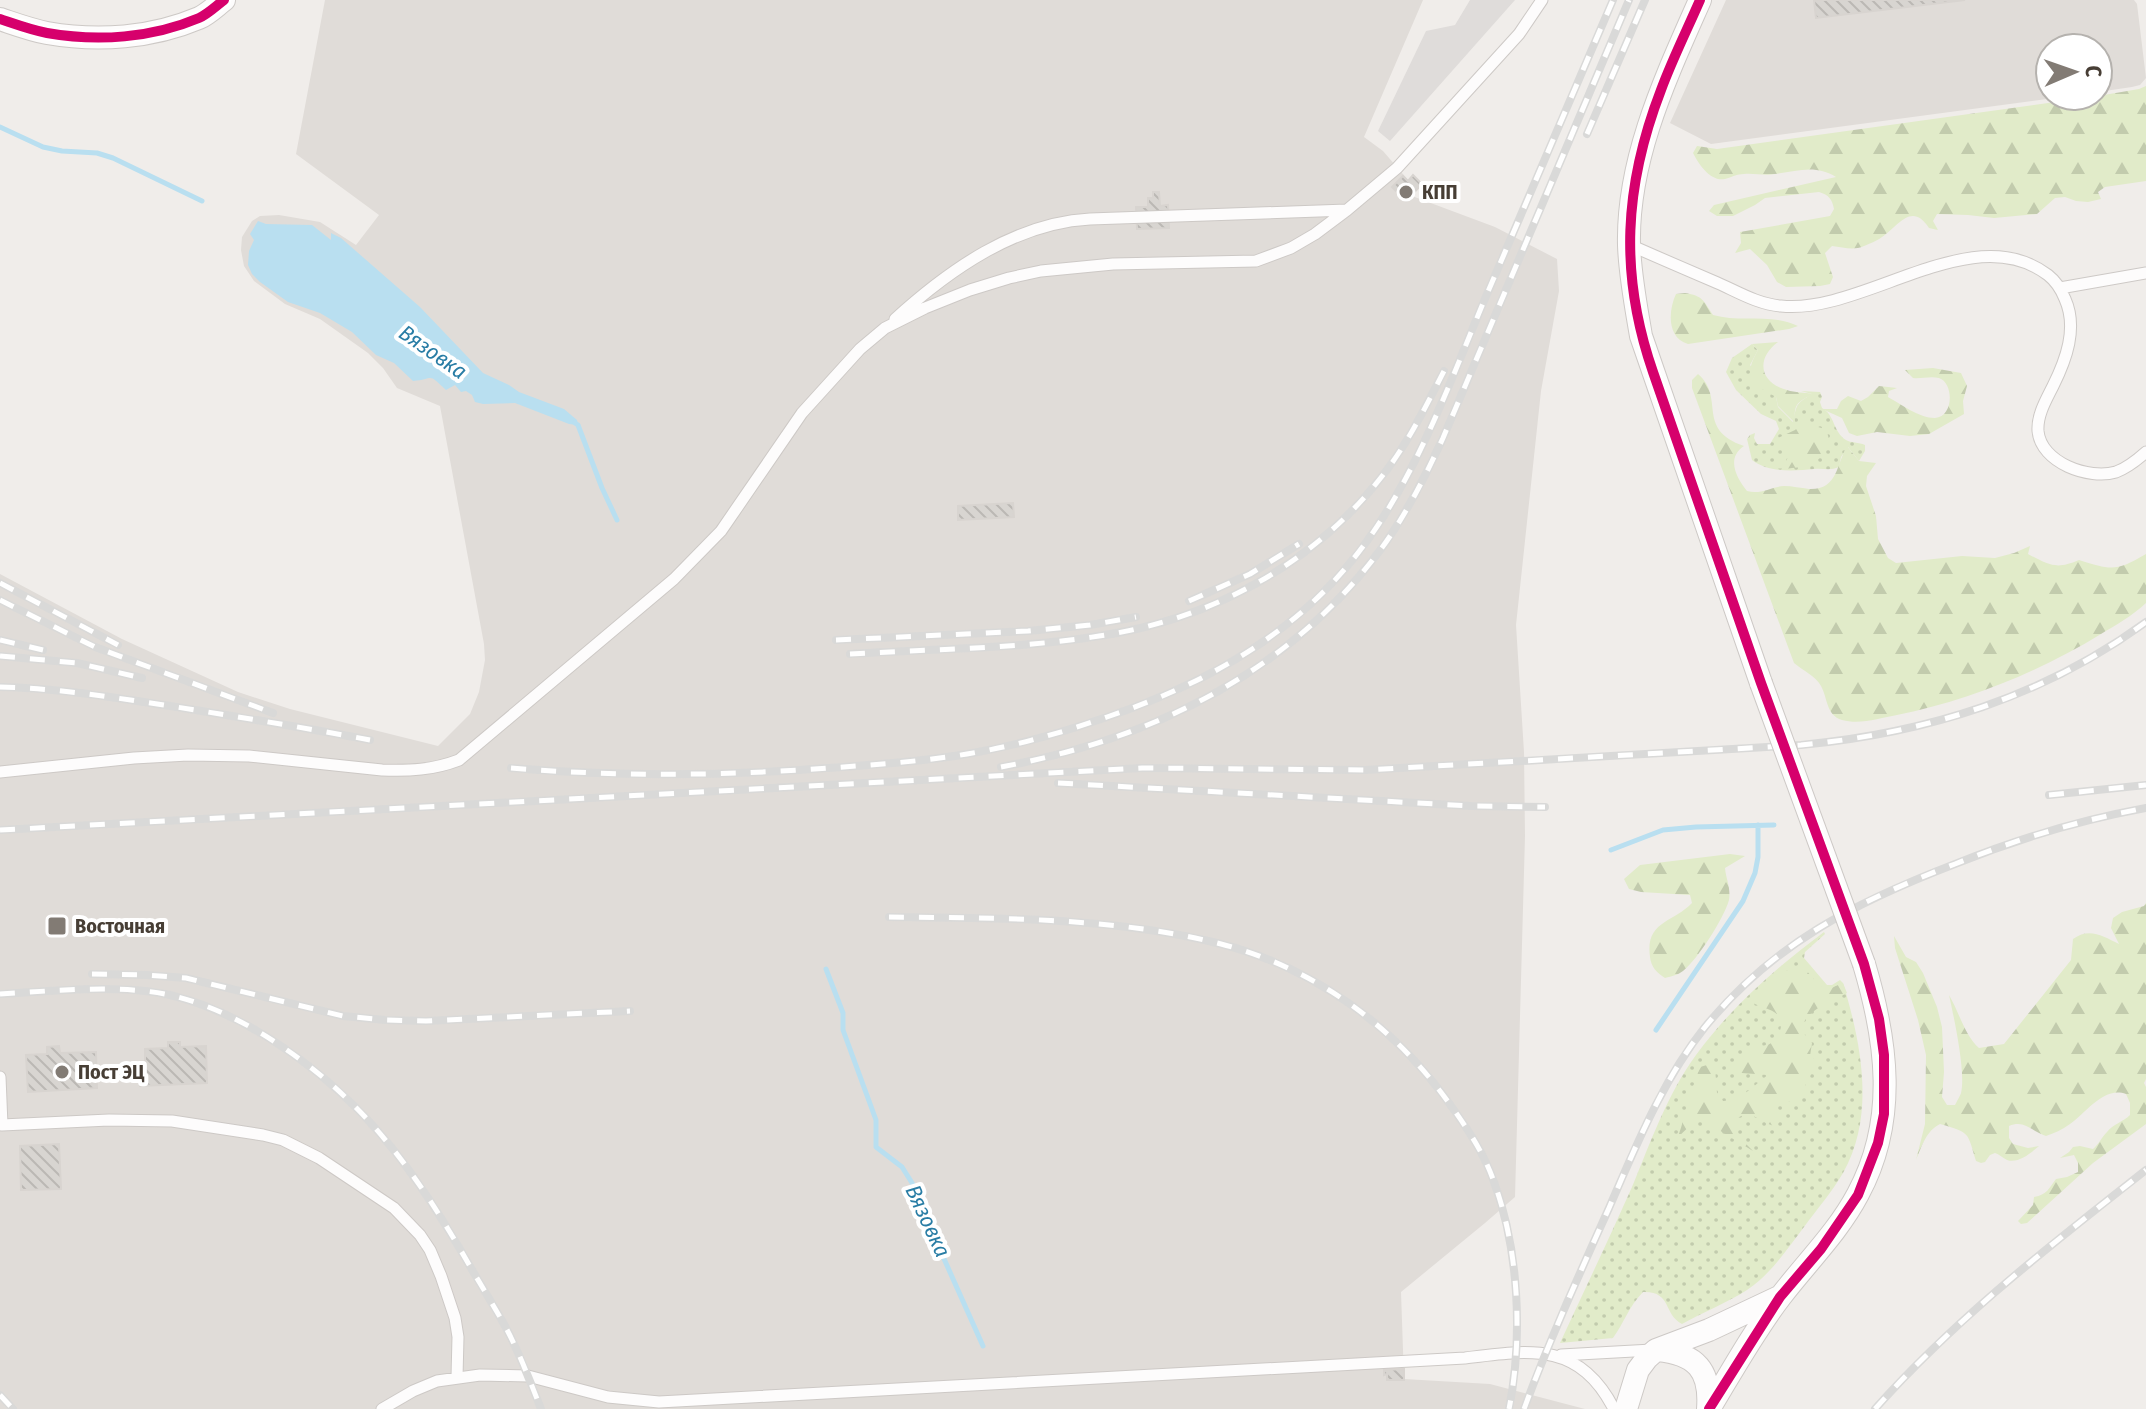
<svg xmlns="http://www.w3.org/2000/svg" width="2146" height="1409" font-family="'Fira Sans Condensed',sans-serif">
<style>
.industrial{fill:#e0dcd8}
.grass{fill:url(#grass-dots)}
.forest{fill:url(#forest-firs)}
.parking{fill:#dfdcda}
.water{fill:#b9dff0}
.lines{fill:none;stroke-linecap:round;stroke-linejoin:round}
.stream{stroke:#b9dff0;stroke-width:5}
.building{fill:url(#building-back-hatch);stroke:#d8d4d0;stroke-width:2}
.service-casing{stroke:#cdc9c6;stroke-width:13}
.minor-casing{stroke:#cdc9c6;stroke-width:24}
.service{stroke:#fdfcfc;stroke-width:11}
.minor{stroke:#fdfcfc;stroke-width:22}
.rail-casing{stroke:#d9d9d8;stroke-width:8}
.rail{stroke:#fff;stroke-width:5;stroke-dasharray:15;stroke-linecap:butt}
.minor-bridge-casing{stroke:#cdc9c6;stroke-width:24;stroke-linecap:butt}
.minor-bridge{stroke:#fdfcfc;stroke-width:22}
.cycleway-casing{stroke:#fff;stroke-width:15}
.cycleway{stroke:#d6006c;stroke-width:10}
.poi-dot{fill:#827b74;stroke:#fff;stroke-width:3}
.labels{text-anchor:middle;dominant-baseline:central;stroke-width:8;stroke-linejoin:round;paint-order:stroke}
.poi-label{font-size:20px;font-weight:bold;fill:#473e35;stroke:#fff;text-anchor:start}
.water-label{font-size:22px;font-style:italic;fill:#297da5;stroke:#fff}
</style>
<defs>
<pattern id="grass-dots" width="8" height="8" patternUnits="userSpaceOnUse" patternTransform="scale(2)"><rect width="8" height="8" fill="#e1ebc9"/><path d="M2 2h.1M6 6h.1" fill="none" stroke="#c2cbad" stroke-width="1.8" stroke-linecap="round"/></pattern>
<pattern id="forest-firs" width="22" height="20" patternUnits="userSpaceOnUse" patternTransform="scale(2)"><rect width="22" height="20" fill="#e1ebc9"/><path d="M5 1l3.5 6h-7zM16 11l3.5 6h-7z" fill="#c2cbad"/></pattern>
<pattern id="building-back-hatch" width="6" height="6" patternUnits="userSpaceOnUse" patternTransform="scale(2)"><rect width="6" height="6" fill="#d8d5d1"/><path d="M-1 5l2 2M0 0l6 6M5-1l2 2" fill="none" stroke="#bbb8b4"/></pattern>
</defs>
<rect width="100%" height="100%" fill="#f0edea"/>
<path class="industrial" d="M325,0h1098l-59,137 19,14 25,29 5,-5 9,9 -10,12 83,31 62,32 2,32 -18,100 -25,234 8,127 1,84 -10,361 -30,26 -84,69 3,87 86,5 95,25h-1585v-835l122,65 116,53 52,17 148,37 32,-32 9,-22 6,-32 -1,-16 -44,-238 -43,-18 -14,-20 -15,-15 -48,-34 -35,-15 -31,-23 -10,-15 -3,-16 1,-13 10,-16 8,-5 19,-1 41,7 36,23 23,-30 -83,-61z
M1726,0h408l3,4 9,74 -6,7 -8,2 -34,5v-44h-48v48h19l-358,48 -41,-21z"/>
<path class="grass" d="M1752,344l6,6 -8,15 26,32 2,10 15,15c4,-17 2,-18 19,-28l-11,-3 19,1 2,5 -2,5 2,6c13,7 11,24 24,32 5,3 13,2 19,5v6l-6,10 -11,-14 -7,10 -2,10c-9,4 -16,1 -25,2 -20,2 -45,4 -62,-9l-5,-21 3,-4 5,-2 -1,5 3,6h13l9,-15 -3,-8 -15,-7 -25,-24 -10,-18 6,-14z
M1824,932l1,2 -20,18 -1,6 23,27h5l8,-5 3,3c18,60 33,132 0,190 -11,19 -26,36 -39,54 -17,22 -33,47 -57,63 -20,13 -44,22 -65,34 -19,-10 -10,-33 -39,-32 -14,14 -19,31 -30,46l-53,5c24,-52 49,-104 72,-156 19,-46 35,-92 64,-132 36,-49 80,-87 128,-123z"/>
<path class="forest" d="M2146,86v95l-41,6 -7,5 3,7 -13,3 -12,-1 -11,-4 -10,1 -18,16 -43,4 -26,-3 -31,-1 -4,7 5,9 -9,-2c-17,-27 -31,-2 -47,9 -5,4 -13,7 -18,9 -11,5 -21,1 -32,0l-7,7 8,24 -3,7 -10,2 -34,1 -9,-5 -10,-17 -17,-16 -15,4 6,-10 -1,-11 90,-16 4,-7c-2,-10 -5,-14 -15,-17l-54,6 -10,7 -22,11h-16l-8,-5 5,-6 122,-28c-20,-13 -39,-6 -61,-3 -10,2 -21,-1 -31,0 -7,0 -12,3 -19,5 -14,3 -26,-14 -32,-26l4,-7 20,3 381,-53 41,-7z
M1685,293c18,3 18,7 28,22 28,8 59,-2 85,11l-9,3 -101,15c-21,-6 -20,-33 -12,-50z
M1778,342c-23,17 -18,41 9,48 8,3 18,2 26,4 -17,9 -19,10 -18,29l-17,-17 -2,-9 -23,-13c-5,-15 -2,-21 5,-34l-6,-6z
M1933,368l28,5 6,13 -4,15 1,13 -35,20 -19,2 -33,-4 -20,4 -8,-3 -7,-15 -20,-9h15l4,-8 7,-5 13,5 7,-4 11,-11 18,2 -8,3 -1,6c13,7 31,21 47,21 19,-1 19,-35 4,-40 -9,-2 -18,1 -26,0l-8,-8z
M1698,374c28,24 -3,55 46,72 -18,12 -8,31 3,45 14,4 23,-4 37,-5 8,0 17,2 25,3 29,1 27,-24 38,-43l12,15 17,2 -9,13 -1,10 10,30 2,23 10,19 8,5 66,-7 33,2 19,-5 16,-7 -2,8c21,11 28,16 51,6 33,10 36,12 67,-6v49c-14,13 -30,22 -45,31 -62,38 -133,67 -204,81 -17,3 -37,10 -55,5 -16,-5 -14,-21 -21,-34 -5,-10 -19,-16 -27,-23l-102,-275v-8z
M1806,420l5,5 14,4c5,8 4,12 1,20 -8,19 -37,21 -55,19l14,-5 3,-6 -9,-12 -1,-7 17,-8z
M1730,854l15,2 -20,12c1,11 6,20 4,32 -5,18 -31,59 -46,71 -5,4 -11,5 -18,7 -8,-5 -14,-11 -15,-21 -5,-36 23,-34 42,-54l-2,-8 -49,-3 -12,-3 -5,-10 16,-14z
M2146,903v176l-2,4 2,4v37l-53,39 -66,60 -6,1 -3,-3 15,-16 1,-8c13,-2 15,-9 22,-18l11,-2 11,-5v-9l-4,-8 -14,3 9,-6 4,-5 7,-1 13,3c6,-5 8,-11 14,-17 6,-8 16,-10 23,-17v-12l-4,-9c-22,-8 -39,18 -56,30 -8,6 -16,9 -24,12 -14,-4 -21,-17 -37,-10v12l4,6 15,4 11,-2c-8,7 -21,18 -32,14 -4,-2 -8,-6 -12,-7l-5,2 -5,7 -4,1 -5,-2c-9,-29 -5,-28 -36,-37 -14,7 -18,22 -24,36l9,-36 1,-69 -8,-35 -23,-72 -1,-12 12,21 10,5 7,11 14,34 5,20 2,45 -2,25 5,8h8c1,-2 6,-11 6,-12 5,-21 -7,-75 -12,-98 10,17 16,41 30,53l25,-4 67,-84 2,-21c16,-12 30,-3 46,5l-8,-16 2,-10 9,-6 22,-6z
M1799,965c10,4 19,26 32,23 4,-1 8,-4 12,-5l4,10c-16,9 -45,18 -45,38l10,12 -2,13 6,4c-4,13 -12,33 -24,40 -6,4 -12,3 -17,8l6,12 -5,6c-16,-2 -25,-20 -41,-6l-2,11 20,20 -52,-32 -7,3 -16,15c8,-23 13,-47 22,-70l7,-2 8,3 2,25 6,8c18,0 31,-16 45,-26l-39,-3 16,-15 3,-9c7,-2 13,-1 19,-3 7,-2 11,-8 13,-14 6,-21 -14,-21 -27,-28 7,-13 31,-34 46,-38z"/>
<path class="parking" d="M1470,0h45l-125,141 -12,-10 48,-100 29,-6z"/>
<path class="water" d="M258,221l8,3 46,1 19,15v-7l10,5 79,69 63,66 26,12 10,7 45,17 13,11 1,5 -9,-1 -54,-21 -32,1 -8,-2 -3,-7 -6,-4 -5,1 -6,-7 -9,5c-19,-18 -11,-11 -33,-9l-19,-18 -18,-8 -24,-23 -32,-19 -32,-11 -28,-20 -8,-8 -4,-9 1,-14 5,-11 -4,-6z"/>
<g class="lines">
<path class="stream" d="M0,127l43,20 19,4 35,2 16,5 89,43
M575,423l3,2 24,63 15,32
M1611,850l52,-20 33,-3 78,-2
M826,969l17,44v17l33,90v27l26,20 17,27 13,38 51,114
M1656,1030l87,-129 12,-28 3,-16v-32"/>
</g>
<path class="building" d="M1814,0h151l-149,18z
M1413,175l9,9 -16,17 -14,-14 11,-11 5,5z
M1153,192h6l1,14 8,-1 1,23 -32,1 -1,-22h12v-9h5z
M1013,503l1,14 -56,3v-14z
M168,1042h12v5l26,-1 1,37 -67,3 -1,-21h6v-16l23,-1z
M59,1046l1,7 36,-1 1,36 -69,4 -2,-37 21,-1v-7z
M59,1144l2,45 -40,1 -1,-44z
M1404,1369v11h-17v-6l-3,1v-5z"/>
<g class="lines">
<g class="service-casing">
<path id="service" d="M1630,245c27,12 55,24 83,36 22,9 43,23 68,25 82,9 191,-89 267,-31 9,7 13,14 17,24 13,29 1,61 -12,87 -7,14 -16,29 -15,45 3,32 51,49 78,41 11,-4 21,-12 30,-20
M2060,288l86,-15
M895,319c54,-49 120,-96 195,-100l257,-9
M0,772l134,-14 54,-3 61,1 133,14c27,1 51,0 77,-10l215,-181 47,-48 81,-118 58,-64 25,-21 40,-20 45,-18 39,-12 32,-7 72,-7 143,-3 35,-13 24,-14 32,-24 50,-42 122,-134 23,-34
M0,1077l2,48 107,-5 63,1 91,14 20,5 36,18 75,50 26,27 10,15 11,26 14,42 3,19 -1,40
M1561,1355l91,-5
M382,1409l31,-18 24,-10 43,-6 48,1 80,21 51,5 806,-44c65,-8 114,-17 149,51"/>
</g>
<g class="minor-casing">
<path id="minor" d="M1700,0c-34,77 -73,159 -71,245 1,31 7,61 12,91l120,347
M0,19c15,5 31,11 47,14 51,9 105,5 152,-15 9,-4 17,-12 25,-18
M1658,1350c38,4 53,20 50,59
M1626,1409l12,-39 9,-12 9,-8 53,-20 70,-33
M1709,1409c23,-38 45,-78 72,-113 26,-34 57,-64 77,-102 40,-74 29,-153 6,-230"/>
</g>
<use href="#service" class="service"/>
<use href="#minor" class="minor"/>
<g class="rail-casing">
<path id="rail" d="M1587,134l58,-134
M0,583l118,62
M0,600l95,47 178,66
M1189,601l61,-27 49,-30
M0,640l43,10
M836,640l192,-9 62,-6 46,-8
M850,654c83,-5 167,-5 249,-18 109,-16 211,-69 280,-156 27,-33 46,-72 65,-109
M0,656l77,7 65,15
M0,687c56,1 109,10 164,18 69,11 137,22 206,35
M1001,767c150,-28 287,-93 380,-218 25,-34 44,-72 62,-111l186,-438
M511,768c98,8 191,8 289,2 56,-4 112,-7 167,-16 48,-8 94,-21 140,-37 103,-35 195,-86 260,-176 52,-72 83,-159 117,-240 43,-100 86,-201 129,-301
M1058,783l413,23 74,1
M2049,795l97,-10
M0,830l1142,-62 223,2 436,-25c126,-12 242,-48 345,-123
M889,917c108,1 226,0 332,27 93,24 172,81 228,159 18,25 35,50 45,79 25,68 29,156 15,227
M92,974l55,1 39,3 157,38 42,4 41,1 204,-10
M0,994c52,-3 119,-10 170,1 42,10 79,29 114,53 87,59 136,131 187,220 11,19 23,38 34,58 14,26 25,55 36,83
M0,1395l13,14
M1524,1409c25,-68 55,-134 85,-201 27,-62 53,-127 96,-181 69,-84 151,-125 250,-163 62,-25 125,-44 191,-56
M1875,1409c81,-91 176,-164 271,-239"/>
</g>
<use href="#rail" class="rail"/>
<g class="minor-bridge-casing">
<path id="minor-bridge" d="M1761,683l103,281"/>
</g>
<use href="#minor-bridge" class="minor-bridge"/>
<g class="cycleway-casing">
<path id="cycleway" d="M1700,0c-13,30 -28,60 -39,90 -37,96 -42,184 -8,282l108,311 103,281 15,55 5,36v59l-6,29 -20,52 -37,54 -41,48 -71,112
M0,19c15,5 31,11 47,14 51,9 105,5 152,-15 9,-4 17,-12 25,-18"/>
</g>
<use href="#cycleway" class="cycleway"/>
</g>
<g class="poi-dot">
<circle cx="1406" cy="192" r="8"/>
<rect x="47" y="916" width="20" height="20" rx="4"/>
<circle cx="62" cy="1072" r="8"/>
</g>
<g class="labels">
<g class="poi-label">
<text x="1422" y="192">КПП</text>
<text x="75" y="926">Восточная</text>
<text x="78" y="1072">Пост ЭЦ</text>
</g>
<g class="water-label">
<text transform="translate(433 352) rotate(35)">Вязовка</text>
<text transform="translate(928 1221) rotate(65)">Вязовка</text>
</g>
</g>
<g transform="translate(2074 72) rotate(88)"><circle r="38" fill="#ffffff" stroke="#b5b2ae" stroke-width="2"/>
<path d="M0-6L14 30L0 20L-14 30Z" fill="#827b74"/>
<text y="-12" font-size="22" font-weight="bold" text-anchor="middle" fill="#473e35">С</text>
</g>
</svg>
